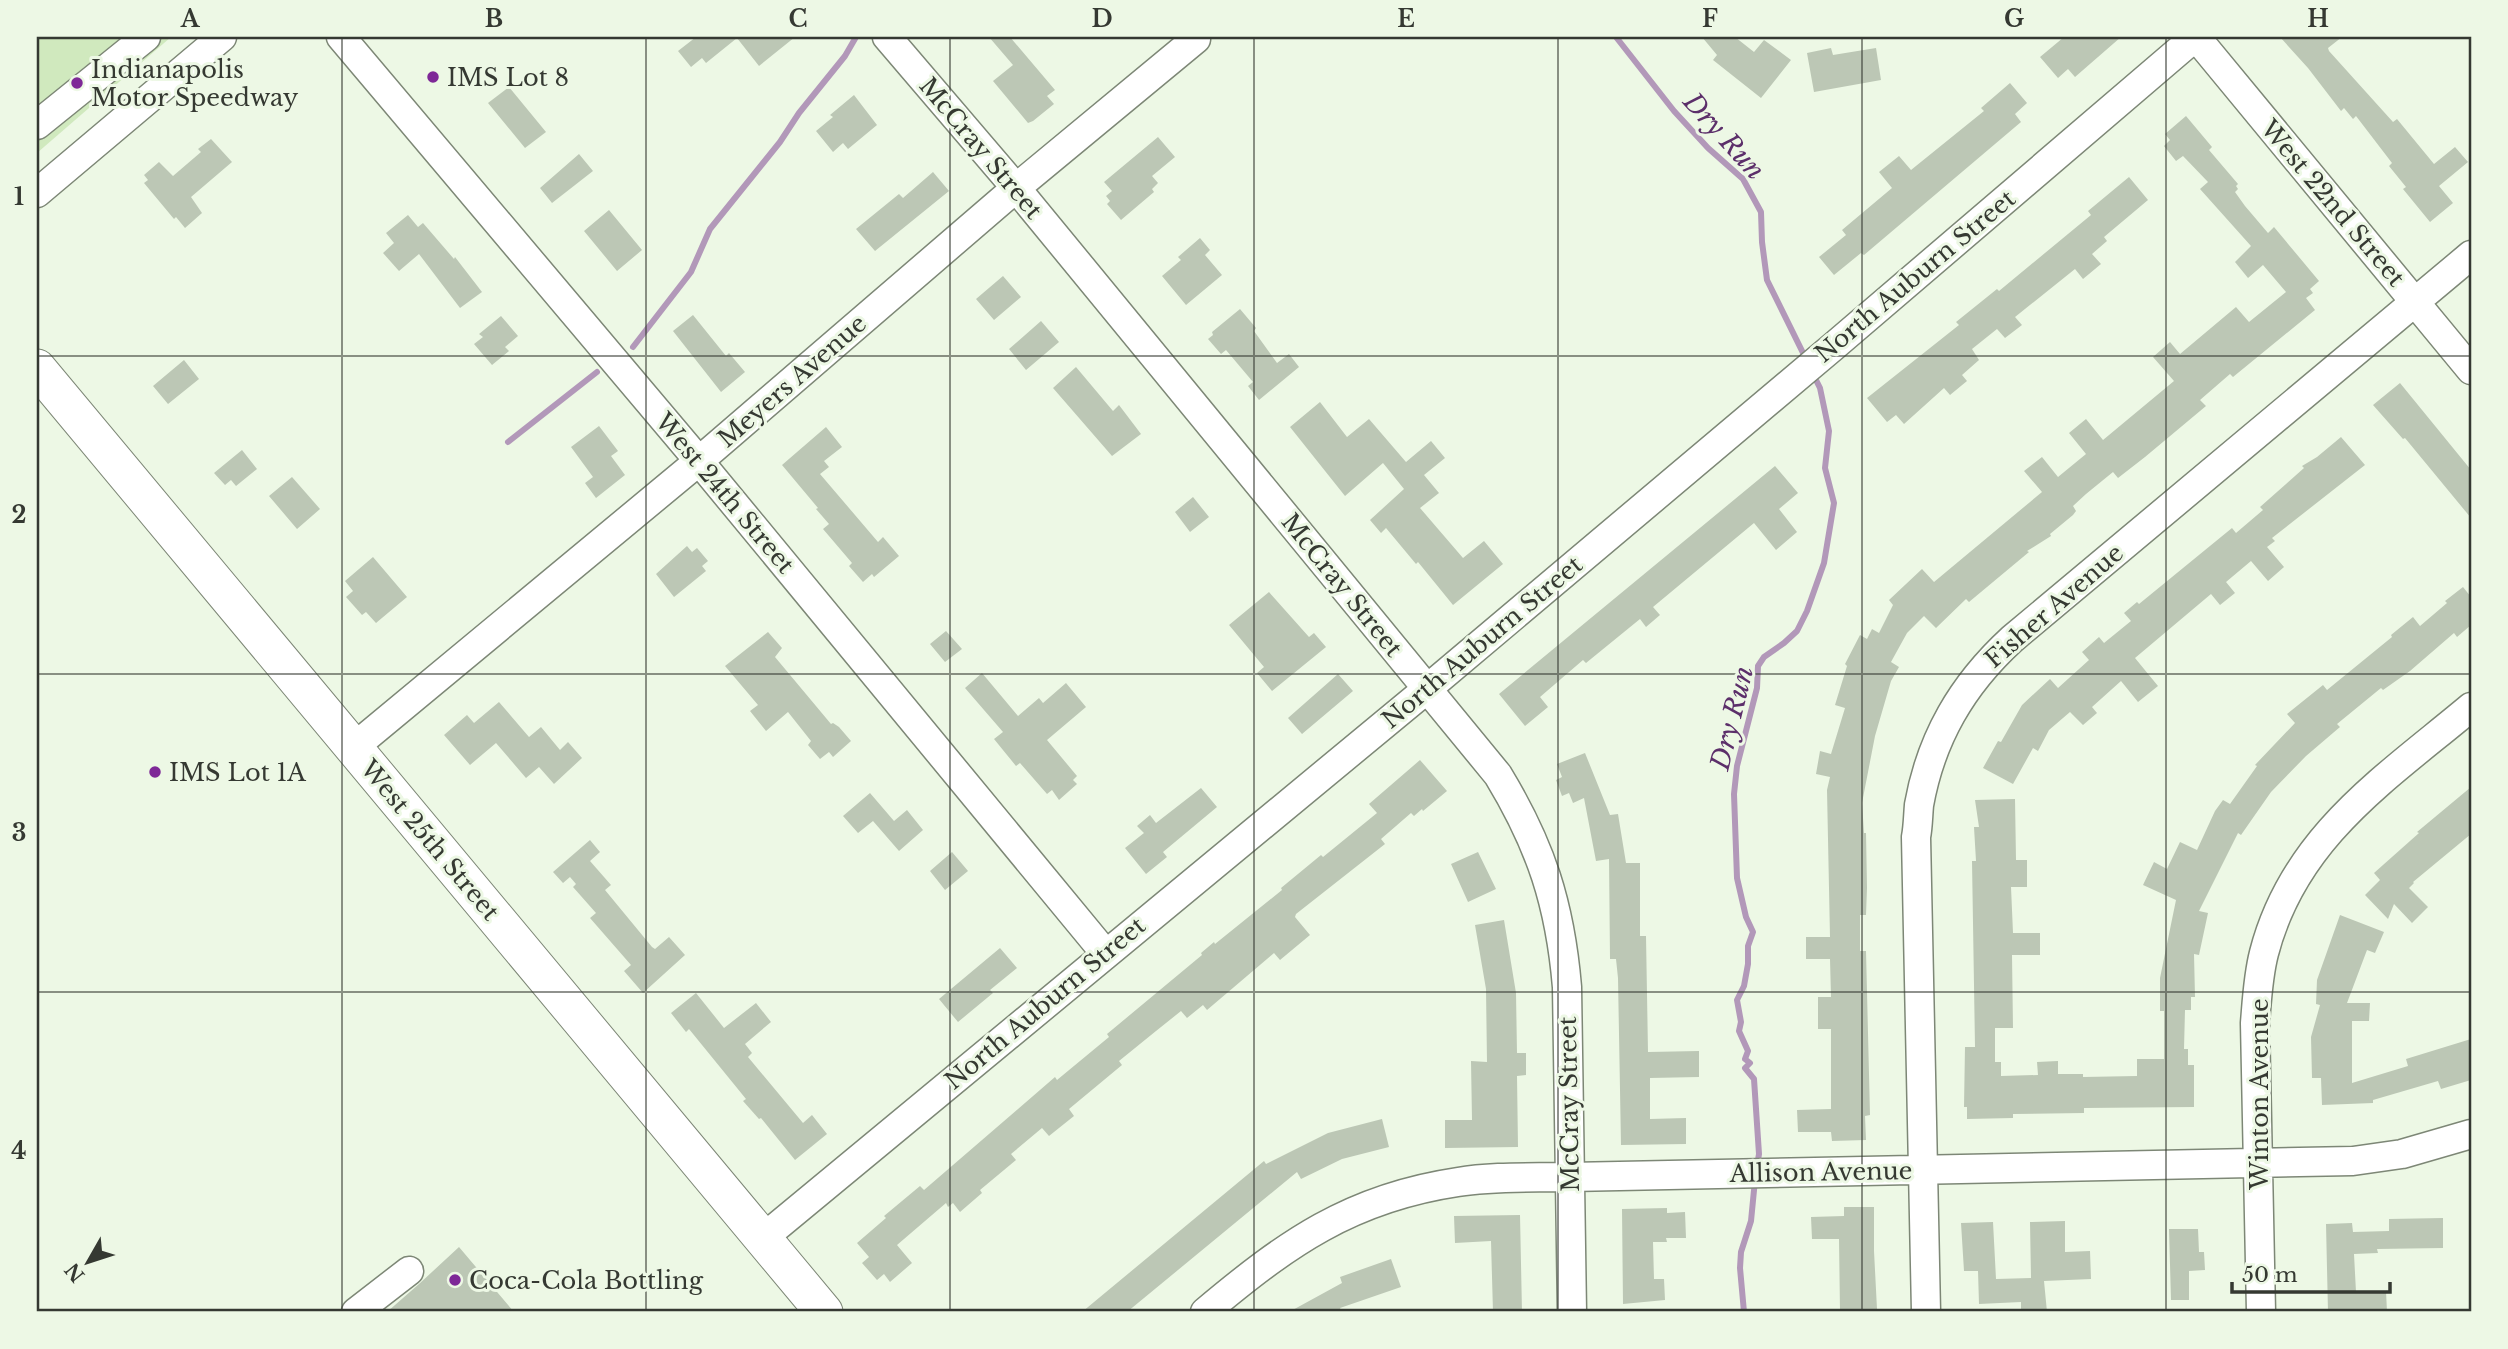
<svg xmlns="http://www.w3.org/2000/svg" width="2508" height="1349" font-family="'Libre Baskerville',serif">
<style>
.green{fill:#d0e9be}
.lines{fill:none;stroke-linecap:round;stroke-linejoin:round}
.stream{stroke:#b298b9;stroke-width:6}
.building{fill:#bcc7b5}
.minor-casing{stroke:#7d8776;stroke-width:31}
.major-casing{stroke:#7d8776;stroke-width:39}
.minor{stroke:#fff;stroke-width:28}
.major{stroke:#fff;stroke-width:37}
.grid{fill:none;stroke:#353932;stroke-width:2;stroke-opacity:0.55}
.poi-dot{fill:#7e2897;stroke:#edf8e5;stroke-width:2.5}
.labels{text-anchor:middle;dominant-baseline:central;stroke-width:6;stroke-linejoin:round;paint-order:stroke}
.poi-label{font-size:24px;fill:#353932;stroke:#edf8e5;text-anchor:start}
.street-label{font-size:24px;fill:#353932;stroke:#edf8e5}
.water-label{font-size:26px;font-style:italic;fill:#5c2f6a;stroke:#edf8e5}
.neatline{fill:none;stroke:#353932;stroke-width:2.5}
.grid-label{font-size:23px;text-anchor:middle;font-weight:bold;fill:#353932}
</style>
<rect width="100%" height="100%" fill="#edf8e5"/>
<path class="green" d="M37,37h134l-134,116z"/>
<g class="lines">
<path class="stream" d="M1616,37l58,74 34,37 35,31 18,33 1,30 5,38 40,81
M633,347l58,-75 19,-43 70,-87 19,-29 46,-57 11,-19
M508,442l89,-70
M1757,1166l2,-12 -5,-75 -9,-11 5,-5 -5,-4 3,-8 -9,-20 2,-9 -4,-22 7,-14 4,-22v-18l5,-14 -7,-15 -9,-39 -3,-84 3,-28 20,-78 1,-22 6,-9 20,-14 13,-12 10,-20 17,-48 10,-60 -9,-35 4,-37 -9,-43 -7,-14
M1744,1312l-4,-44 1,-16 10,-31 4,-41"/>
</g>
<path class="building" d="M696,37h99l-36,29 -22,-28 -31,25 -4,-5 -11,9 -13,-16z
M989,37h21l45,53 -8,6 7,8 -21,17 -5,2 -35,-42 20,-16z
M1702,37h33l19,15 10,-12 27,20 -30,38 -48,-38 4,-5z
M2064,37h57l-46,40 -7,-8 -10,9 -18,-21z
M2280,37h62l-14,11 1,3 64,71 4,-3 37,45 21,-17 13,15 -29,24 14,17 -23,19 -27,-33 3,-2 -17,-21 3,-3 -36,-47 -3,3 -9,-11 -3,3 -33,-43z
M1831,48l2,7 43,-7 5,32 -67,12 -7,-39z
M2010,83l17,20 -12,11 6,8 -157,133 -3,-2 -27,22 -15,-18 27,-22 -4,-5 50,-42 -13,-16 20,-16 12,14 73,-59 -3,-3z
M509,87l37,45 -21,16 -37,-45z
M854,95l23,30 -29,24 -5,-6 -10,9 -17,-21 17,-14 -3,-2z
M2186,116l26,31 -3,3 29,34 -2,2 2,3 -3,3 10,14 23,27 6,-6 45,54 -9,8 3,4 -7,5 9,12 -82,67 -3,-3 -30,26 6,6 -61,51 -27,21 -5,-6 -27,22 -13,12 3,5 -3,4 -23,19 1,2 -24,15 2,1 -60,50 -3,-3 -30,29 -12,-12 -17,17 -16,29 8,5 -8,14 -16,55 -13,67 2,30h2l1,55 -1,27h-6v36h6l4,164 -5,1 1,24 -34,1 -1,-9h-33l-1,-22 34,-1v-80h-13v-32h13l-1,-38h-24v-22h24l-3,-147 3,-13 -14,-3 4,-23 11,3 14,-46 -10,-3 12,-39 -2,-2 15,-29 7,4 5,-10 7,4 14,-28 -4,-5 33,-31 12,13 108,-90 -18,-21 18,-14 16,20 28,-23 -17,-21 17,-14 17,21 71,-59 -21,-24 17,-15 10,12 56,-47 13,15 37,-30 -23,-27 -15,13 -13,-16 16,-16 -51,-57 8,-7 -25,-26 -7,5 -12,-15 6,-6 -5,-6z
M1158,137l17,20 -23,19 6,7 -6,6 2,3 -33,28 -14,-16 3,-3 -4,-5 6,-5 -8,-9z
M211,139l21,23 -41,35 11,16 -17,15 -9,-11 -2,2 -30,-36 4,-3 -4,-5 15,-13 14,14 28,-24 -3,-3z
M579,154l14,17 -41,32 -12,-15z
M933,172l16,19 -74,60 -19,-22 43,-35 4,4z
M2129,177l19,23 -44,37 3,4 -15,13 9,10 -18,15 -8,-10 -60,48 7,8 -17,13 -8,-9 -25,20 7,11 -17,15 5,6 -17,14 -6,-7 -40,36 -8,-9 -9,7 -20,-24 92,-73 -3,-3 41,-33 2,2 92,-76 -3,-4z
M609,210l33,40 -25,21 -33,-40z
M408,215l10,12 5,-4 31,36 1,-2 27,35 -22,16 -41,-54 -20,17 -16,-18 11,-10 -8,-10z
M1200,238l10,12 -5,5 17,20 -36,30 -24,-29 19,-16 -3,-3z
M1003,276l18,21 -27,23 -18,-21z
M1240,309l16,19 -2,3 23,32 12,-9 10,13 -40,33 -11,-14 5,-4 -27,-32 -5,4 -13,-15 5,-4 -1,-3z
M693,315l33,41 3,-3 16,19 -24,20 -48,-61z
M501,316l17,20 -13,11 4,4 -17,14 -18,-21 9,-7 -4,-3z
M1041,321l18,21 -33,28 -17,-21z
M184,360l15,19 -31,25 -15,-18z
M1076,367l37,44 6,-6 22,29 -29,22 -59,-68z
M2400,383l71,87v48l-66,-80 -2,1 -30,-34z
M1320,402l27,35 22,-18 37,43 25,-21 14,17 -21,17 15,18 -19,15 43,50 21,-17 19,23 -50,41 -35,-43 -2,2 -30,-36 -5,5 -11,-13 34,-31 -21,-26 -38,33 -55,-69z
M599,426l19,25 -7,5 14,19 -29,23 -11,-15 8,-6 -22,-30z
M826,427l16,20 -18,14 5,6 -9,7 58,68 5,-5 16,19 -25,21 -2,-3 -9,8 -14,-16 3,-3 -29,-34 6,-5 -13,-15 2,-1 -36,-43z
M2341,437l24,28 -93,73 3,3 -8,6 17,20 -16,14 -17,-20 -25,21 9,11 -15,12 -9,-11 -76,64 23,28 -20,16 -17,-21 -29,26 5,6 -14,12 -13,-13 -21,18 -11,21 -5,-3 -20,36 -30,-16 15,-27 3,1 21,-37 28,-26 8,9 31,-28 -7,-8 17,-15 5,6 27,-22 -7,-8 13,-11 2,2 93,-76 4,5 27,-23 -3,-3 44,-39 -2,-2 15,-9z
M242,450l15,19 -21,17 -5,-6 -6,5 -11,-12z
M1775,466l23,27 -19,16 18,23 -21,18 -22,-27 -101,84 7,8 -14,12 -6,-8 -54,44 -3,-3 -43,37 8,10 -23,19 -26,-32z
M292,477l28,32 -23,20 -28,-33z
M1193,497l16,20 -19,15 -15,-20z
M687,546l5,6 5,-4 11,13 -6,5 4,5 -32,26 -18,-23z
M373,557l34,40 -31,26 -10,-11 -4,3 -16,-18 7,-6 -8,-10z
M2463,587l8,10v28l-14,12 -3,-4 -44,38 -27,19 -2,-2 -44,36 3,3 -34,29 -35,36 -30,43 -3,-2 -39,78 9,2 -9,42 -5,-1 1,43h-4v13h-6l-1,39h4v16h6v42l-110,1v5l-71,1v4l-46,1v-12h-3l1,-60h10l-3,-186h4l-2,-34h5l-4,-27 40,-1 1,61h11v27h-16l2,46h27v22h-28l1,73h-18v34h6v14l37,-1 -1,-13 21,-1v13h25v3l54,-1v-17h27v-48h-4v-33l16,-78 -33,-15 11,-23 13,7 13,-27 17,8 18,-39 8,-11 7,4 27,-38 -2,-1 40,-42 -8,-9 36,-29 4,5 65,-53 -1,-2 22,-18 7,9 27,-23 -2,-2z
M1269,592l40,45 5,-4 12,14 -54,44 -15,-18 7,-6 -35,-42z
M946,631l16,18 -17,13 -15,-18z
M768,632l14,16 -7,9 56,67 2,-1 6,4 12,14 -18,16 -4,-5 -9,7 -12,-14 3,-4 -23,-29 -22,19 -16,-20 8,-6 -33,-39z
M982,673l36,43 21,-18 4,5 23,-20 20,24 -39,33 30,36 -4,4 4,4 -18,16 -7,-10 -5,4 -27,-31 -4,3 -22,-27 9,-7 -38,-44z
M1338,674l15,17 -51,43 -14,-16z
M499,702l30,35 12,-10 19,23 8,-8 14,16 -28,26 -15,-17 -13,11 -30,-35 -26,22 -26,-30 23,-20 7,8z
M1585,753l25,62 8,-1 8,49h14v73h6l2,116 51,-1v26l-49,1v41l36,-1v26l-65,1 -3,-167 -2,-19h-6l-1,-100 -13,2 -12,-63 -11,5 -4,-10 -7,3 -6,-16 6,-3 -5,-13z
M1420,760l27,31 -24,20 -1,-2 -8,7 -3,-3 -30,26 4,5 -89,70 -1,3 15,18 -30,25 -6,-7 -67,57 -4,-5 -16,13 -6,-7 -25,20 -37,30 3,4 -53,44 5,7 -25,20 -7,-8 -31,26 5,6 -36,30 2,3 -22,19 -7,-9 -5,4 -2,-4 -49,42 15,18 -22,19 -6,-8 -7,6 -15,-17 7,-6 -12,-14 29,-25 -2,-2 36,-30 4,4 131,-113 2,3 52,-43 -2,-3 95,-79 -1,-2 13,-11 1,2 67,-54 -1,-2 40,-33 2,2 54,-44 -8,-9z
M2471,787v47l-58,48 1,1 -5,5 19,19 -16,16 -18,-19 -6,15 -23,-24 15,-15 -6,-7 45,-40 -2,-1z
M1201,788l16,19 -54,45 4,5 -21,17 -21,-26 19,-15 -7,-7 13,-11 6,8z
M870,793l24,28 13,-11 16,20 -24,21 -26,-30 -15,12 -15,-17z
M590,840l10,12 -10,9 21,24 -6,5 47,57 3,2 14,-12 16,18 -42,38 -19,-22 7,-6 -41,-47 6,-5 -23,-26 3,-3 -6,-7 -7,6 -10,-11z
M952,852l16,19 -23,19 -15,-19z
M1478,852l18,37 -28,13 -17,-38z
M2340,915l44,17 -9,21 -8,-3 -20,53h23l-1,18h-17v62l56,-17 -2,-7 65,-20v41l-30,9 -3,-8 -65,19v3l-51,2 -1,-27h-9l-1,-41 9,-32 -4,-1 1,-24z
M1504,920l12,73 1,60h9v22l-9,1 1,71 -73,1v-28h27l-1,-59 16,1 -1,-73 -11,-64z
M1000,948l17,20 -27,22 3,3 -35,29 -19,-23z
M696,993l28,35 32,-25 15,19 -26,22 7,9 -4,4 55,66 9,-8 15,19 -32,26 -34,-42 -2,1 -16,-18 3,-2 -57,-70 -3,3 -15,-19z
M1382,1119l7,28 -47,12 -41,20 -4,-7 -170,140h-45l182,-151 2,3 62,-31z
M1844,1207h30v44l3,58 -37,2 -1,-72h-27l-1,-22 33,-1z
M1667,1208v5l18,-1 1,26h-20l1,4h-14l1,37h10l1,21 -42,4 -1,-95z
M1520,1215l2,97h-29l-2,-71 -36,2 -1,-27z
M2443,1218v30l-66,1 1,4 -24,1 2,38 30,-1 1,21h-59l-2,-88 26,-1 1,9 36,-1v-12z
M2065,1221v31l25,-1 1,28 -47,2 3,31h-26v-10l-42,2 -1,-33h-14l-3,-48 32,-1 3,57 35,-1 -1,-56z
M2169,1229h29l1,23h5l1,18 -16,1v29h-18z
M459,1247l55,65h-127l32,-28z
M1391,1259l10,28 -61,21 2,4h-53l53,-29 -2,-6z"/>
<g class="lines">
<g class="minor-casing">
<path id="minor" d="M341,37l358,424 406,492
M887,37l129,151 482,587c43,71 62,129 69,212l5,325
M2196,37l275,333
M37,125l109,-88
M37,193l185,-156
M353,748l346,-287 317,-273 180,-149
M763,1238l664,-549 407,-343 361,-309
M356,1312l53,-41
M1205,1312c81,-68 145,-114 253,-130 36,-6 75,-4 112,-5l783,-16 49,-7 69,-20
M1926,1312l-10,-475c2,-10 2,-21 3,-32 12,-67 43,-120 93,-166l459,-384
M2261,1312l-6,-289c2,-24 3,-47 9,-70 30,-116 121,-174 207,-246"/>
</g>
<g class="major-casing">
<path id="major" d="M37,368l787,944"/>
</g>
<use href="#minor" class="minor"/>
<use href="#major" class="major"/>
</g>
<path class="grid" d="M342,37v1275M646,37v1275M950,37v1275M1254,37v1275M1558,37v1275M1862,37v1275M2166,37v1275M37,356h2434M37,674h2434M37,992h2434"/>
<g class="poi-dot">
<circle cx="433" cy="77" r="7"/>
<circle cx="77" cy="83" r="7"/>
<circle cx="155" cy="772" r="7"/>
<circle cx="455" cy="1280" r="7"/>
</g>
<g class="labels">
<g class="poi-label">
<text x="91" y="69">Indianapolis<tspan x="91" dy="28">Motor Speedway</tspan></text>
<text x="447" y="77">IMS Lot 8</text>
<text x="169" y="772">IMS Lot 1A</text>
<text x="469" y="1280">Coca-Cola Bottling</text>
</g>
<g class="street-label">
<text transform="translate(981 148) rotate(50)">McCray Street</text>
<text transform="translate(2333 203) rotate(50)">West 22nd Street</text>
<text transform="translate(1915 276) rotate(-40)">North Auburn Street</text>
<text transform="translate(792 381) rotate(-41)">Meyers Avenue</text>
<text transform="translate(725 493) rotate(50)">West 24th Street</text>
<text transform="translate(1342 585) rotate(51)">McCray Street</text>
<text transform="translate(2054 606) rotate(-41)">Fisher Avenue</text>
<text transform="translate(1482 642) rotate(-40)">North Auburn Street</text>
<text transform="translate(430 840) rotate(50)">West 25th Street</text>
<text transform="translate(1045 1003) rotate(-40)">North Auburn Street</text>
<text transform="translate(2259 1094) rotate(-90)">Winton Avenue</text>
<text transform="translate(1569 1104) rotate(-91)">McCray Street</text>
<text transform="translate(1821 1172) rotate(-1)">Allison Avenue</text>
</g>
<g class="water-label">
<text transform="translate(1724 136) rotate(48)">Dry Run</text>
<text transform="translate(1732 718) rotate(-76)">Dry Run</text>
</g>
</g>
<rect width="2508" height="1349" fill="none" stroke="#edf8e5" stroke-width="77"/>
<g transform="translate(88 1262) rotate(231)" stroke="#edf8e5" stroke-width="5" paint-order="stroke">
<path d="M0-5L12 26L0 18L-12 26Z" fill="#353932"/>
<text y="-10" font-size="19" font-weight="bold" text-anchor="middle" fill="#353932">N</text>
</g>
<path d="M2232 1282v10h158v-10" fill="none" stroke="#353932" stroke-width="3.5"/>
<text x="2242" y="1282" font-size="21" fill="#353932" stroke="#edf8e5" stroke-width="5" paint-order="stroke">50 m</text>
<rect x="38" y="38" width="2432" height="1272" class="neatline"/>
<g class="grid-label">
<text x="190" y="27">A</text>
<text x="494" y="27">B</text>
<text x="798" y="27">C</text>
<text x="1102" y="27">D</text>
<text x="1406" y="27">E</text>
<text x="1710" y="27">F</text>
<text x="2014" y="27">G</text>
<text x="2318" y="27">H</text>
<text x="19" y="205">1</text>
<text x="19" y="523">2</text>
<text x="19" y="841">3</text>
<text x="19" y="1159">4</text>
</g>
</svg>
